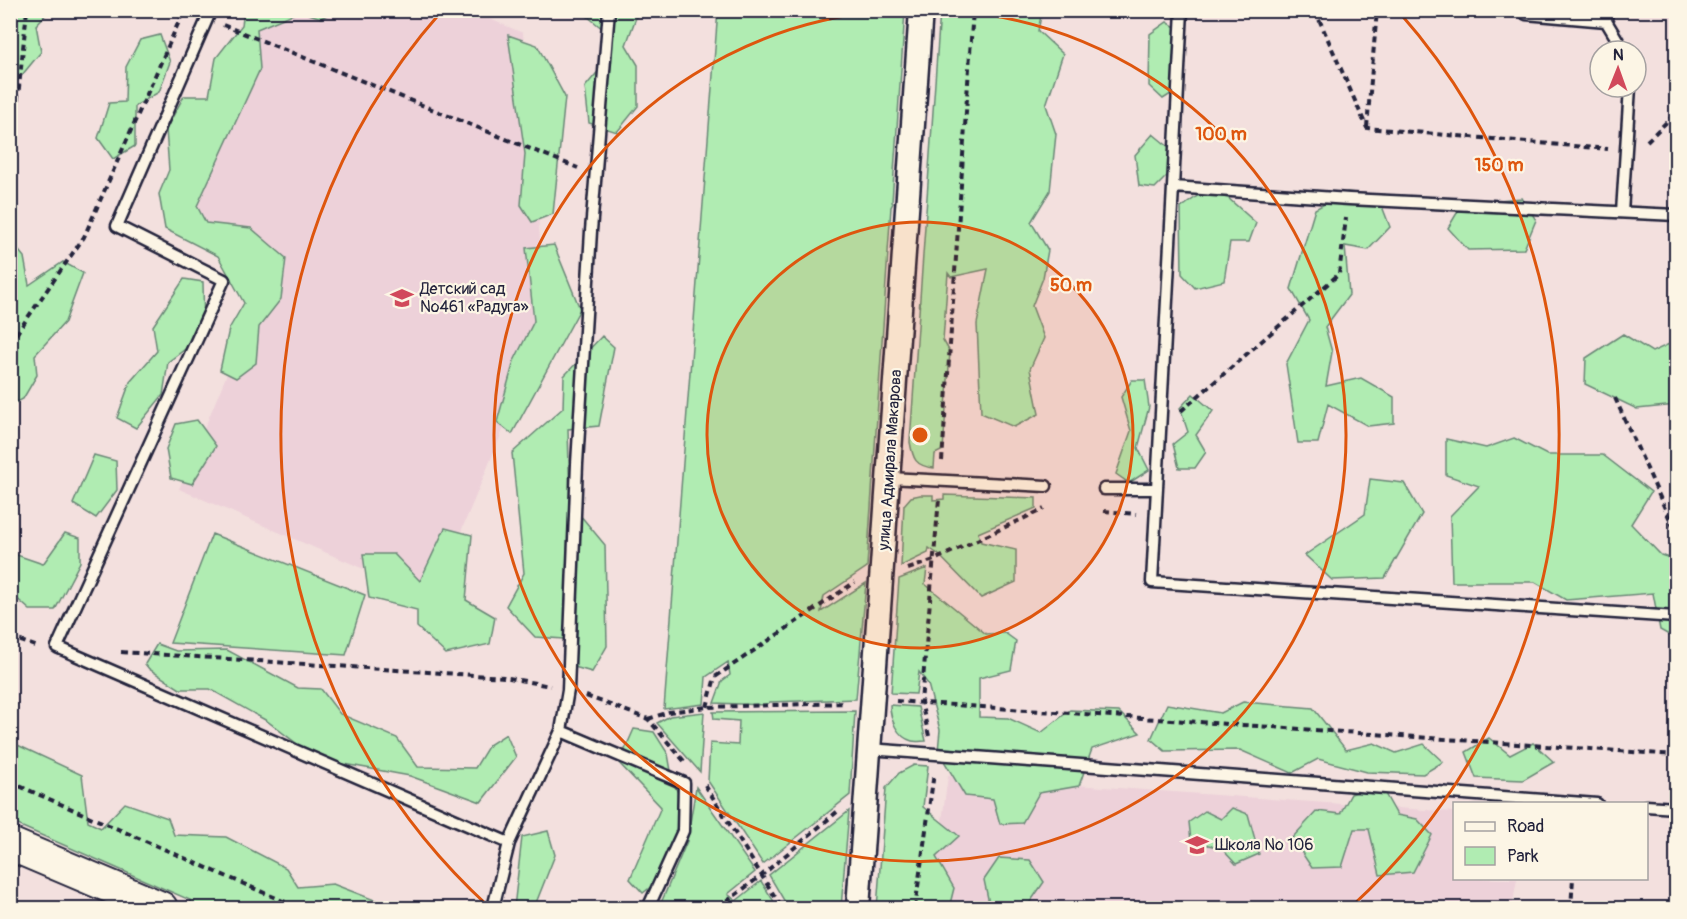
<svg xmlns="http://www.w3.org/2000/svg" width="1687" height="919" font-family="Pangolin,sans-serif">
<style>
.built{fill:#edd1d9}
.green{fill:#b0ecb2;stroke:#698776;stroke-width:1.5}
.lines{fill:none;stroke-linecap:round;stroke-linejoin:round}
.lane-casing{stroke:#22223b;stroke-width:15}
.street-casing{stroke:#22223b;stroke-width:27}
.secondary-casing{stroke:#22223b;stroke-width:36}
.path{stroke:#22223b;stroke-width:4;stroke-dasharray:6 4.5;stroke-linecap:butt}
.lane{stroke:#fcf5e5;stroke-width:10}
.street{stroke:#fcf5e5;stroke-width:22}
.secondary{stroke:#fcf5e5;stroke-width:32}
.ring{fill:none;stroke:#de560e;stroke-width:3}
.labels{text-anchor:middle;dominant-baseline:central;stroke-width:4.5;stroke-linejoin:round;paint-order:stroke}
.poi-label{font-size:16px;fill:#22223b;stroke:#fcf5e5;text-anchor:start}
.street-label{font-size:16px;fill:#22223b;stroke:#fcf5e5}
.centre{fill:#de560e;stroke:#fcf5e5;stroke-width:3}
.ring-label{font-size:18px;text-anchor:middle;font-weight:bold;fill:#de560e;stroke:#fcf5e5;stroke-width:4.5;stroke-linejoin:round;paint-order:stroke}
</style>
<rect width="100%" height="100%" fill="#f3e0de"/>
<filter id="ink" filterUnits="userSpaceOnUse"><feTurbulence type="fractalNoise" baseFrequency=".0167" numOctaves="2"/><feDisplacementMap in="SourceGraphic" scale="12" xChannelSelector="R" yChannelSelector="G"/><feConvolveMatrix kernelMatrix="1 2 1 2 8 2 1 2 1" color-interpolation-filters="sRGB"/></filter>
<g filter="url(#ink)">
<path class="built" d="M256,11h215l52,22 24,291 -114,275 -254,-110 90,-216 -102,-59z
M948,776l506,36v66l63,1 -5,29h-582z"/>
<path class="green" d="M636,10l2,2 -12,33 12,20v41l-21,26 -28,-9 -4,-36 21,-25 -2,-32 -23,-19z
M718,10l187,1 -13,191 1,1 -2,4 -24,360 -43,29 -3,16 45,-29 -10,116 -86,3 -4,3 -52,-2 8,-22 8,-6 -2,-13 -22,15 -2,27 -40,5z
M10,11h39l-13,14 5,27 -24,29 -6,-3z
M244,11h91l-14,7 -21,-7 -43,18 3,40 -63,137 9,17 45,5 35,30 -5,41 -22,28 -3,36 -20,15 -16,-8 9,-41 15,-26 -26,-47 -53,-27 -6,-35 10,-24 -3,-41 18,-33h25l7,-38 26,-33z
M940,11h102l-4,20 25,23 -17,51 10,29 -6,57 -19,31 17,28 -5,28 -11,28 12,32 -14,31 9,45 -25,13 -33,-14 -4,-89 11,-55 -37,8 -3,-4 -5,67 7,12 -7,98 -8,4 -1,14c-19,-2 -21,-9 -24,-26z
M1167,22l10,6 -3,64 -11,7 -14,-13 1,-52z
M160,35l10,27 -11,30 -24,14v40l-22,13 -15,-21 11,-35 16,-1 1,-35 14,-27z
M508,35l29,10 28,52 -12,117 -21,8 -11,-17 4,-51z
M1153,134l17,14 -1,26 -14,14 -16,-2 -4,-31z
M1203,192l25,6 28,25 -7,19h-19l-6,39 -29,7 -13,-14 -1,-66z
M1347,192l31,4 12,31 -22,23 -23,-4 4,49 -24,32 7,25 -6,34 35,-8 33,19v26l-26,3 -40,-22 -10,39h-20l-12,-79 23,-44 -18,-31 24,-80z
M1522,198l14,22 -12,29 -56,1 -20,-22 15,-25z
M10,240l14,17 5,28 34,-23 20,11 -18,49 -30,33 2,20 -14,24 -12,6z
M554,245l26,64 -68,125 -15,-12 17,-61 20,-40 -8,-73z
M184,279l19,3 1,53 -36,27 -5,33 -27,33 -19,-10 13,-36 27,-31 -4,-25z
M1623,334l29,18 24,-11v64l-39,4 -52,-25 1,-26z
M602,336l12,11 -15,79 -31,3 2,74 35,42 2,101 -15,26 -25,-7 -3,-26 -29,-2 -29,-31 18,-33 -12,-120 51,-45 1,-32z
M1132,380h13l4,27 -11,41 11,22 -20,13 -13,-9 15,-43 -10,-34z
M1193,394l20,17 -17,24 10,17 -11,16h-16l-6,-24 15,-12 -8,-24z
M197,420l19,26 -24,38 -21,-6 -5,-29 10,-25z
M1514,438l33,17h56l48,37 -20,32 30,31 15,5v79l-16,-9 -7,-37 -87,7 -31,-18h-83l-2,-66 29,-30 -33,-11v-36l40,9z
M94,455l22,6 1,29 -21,28 -23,-14z
M1370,479l34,4 18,31 -37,64 -53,2 -27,-25 60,-41z
M920,495h13v5l11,-1v-4l92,3v10l-58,25 3,9 35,8v32l-35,16 -43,-44 -9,-6 -1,5 -27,13 3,-61 7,-8z
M445,528l27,7 -6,65 29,17 -5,27 -44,10 -29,-27v-17l-48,-12 -6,-44h31l26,27z
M65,533l15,5v24l-25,48h-25l-16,-14 -3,2v-45l32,11z
M212,534l153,61 -19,60 -176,-12z
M927,568l-2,16 61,50 19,-1 11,8 -5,29 -32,8v39l29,1 33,15 29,-23 49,2 21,21 -48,16 -13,37 -40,7 -17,30 -22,1 -7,-25 -28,-3 -27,-45 2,-21 -12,-46 -9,-12 -3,22 -25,-1 8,-114z
M157,644l19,7 51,-1 71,38 23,1 19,25 57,24 21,29 57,1 14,-23 17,-11 10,23 -35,45 -71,-26 -93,-17 -50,-38 -57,-32h-30l-31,-20 -4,-5z
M1243,702l70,6 33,42 28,-7 22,10 28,-9 19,18 -20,12 -56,-2 -49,-13 -26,14 -52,-23 -75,1 -14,-12 16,-35 54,9z
M890,705l28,2 8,34c-4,0 -10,1 -14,0 -15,-4 -22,-22 -22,-36z
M855,711l-5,84 -87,69 -55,-83 2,-38 28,2 1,-24 -25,-2 -1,-7z
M704,712l-4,60 -43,-49 13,-7z
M634,729l20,3 14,22 5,28 9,20 -15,72 -24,19 -13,-14 31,-72 -42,-44z
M1489,738l21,17 23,-12 21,19 -31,18 -47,-2 -10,-26z
M11,742l71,33 6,47 13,6 24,-25 43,15 6,17 52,2 60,31 12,19 35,-3 62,24h-186l-16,-3 -3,-5 -179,-78z
M914,765l14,1 -5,41 36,29 -23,21 18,31 -5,20h-72l9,-120 13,-15z
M1380,785l17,30 20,4 15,16 -19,37 -33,3 -11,-46h-15l-12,38 -30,1 -20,-30 25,-27 23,3 11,-20z
M696,787l59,85 -27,22 8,7 25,-20 17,27h-119l28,-67z
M1232,808l16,6 11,40 -23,10 -15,-16 -30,-7 -2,-19 16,-11 16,8z
M849,811l-8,97h-56v-6l-16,-27z
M548,831l7,24 -21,53h-20l8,-71z
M999,858l31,2 14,22 -18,26h-36l-6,-28z"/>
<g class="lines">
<g class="lane-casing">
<path id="lane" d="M211,10l-94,216 107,54 -167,367 452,196
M1182,10l-9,177 176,12 327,16
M1527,10l-1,4 80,7
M1607,10l-1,11 18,30
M1173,187l-21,395 524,35
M1622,212l8,-125
M889,478l157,8
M1104,489h53
M561,731l123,52 -1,48 -35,77
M869,749l728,55
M1646,806l30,2
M493,908l16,-65 52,-112 7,-41 9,-226 14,-233 18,-221"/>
</g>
<g class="street-casing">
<path id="street" d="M858,908l63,-898"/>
</g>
<g class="secondary-casing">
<path id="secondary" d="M10,844l151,64"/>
</g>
<path class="path" d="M1315,10l52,118 241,21
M223,25l355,143
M1367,127l10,-117
M1647,141l29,-28
M10,174l17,-164
M10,343l74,-106 100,-227
M1615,398l61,135
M1181,411l158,-137 7,-56
M942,461l31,-451
M1104,511l32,3
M908,569l26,-9 110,-51
M10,637l28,10
M121,652l383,25 46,9
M586,696l62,23 36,42
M896,701l780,54
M707,707l8,-30 140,-95
M648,719l21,-7 38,-5 139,-4
M929,736l-8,-34 18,-203
M10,782l289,126
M705,785l77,123
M718,908l44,-33 76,-64
M915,908l19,-135
M1571,908l2,-30"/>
<use href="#lane" class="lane"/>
<use href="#street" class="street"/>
<use href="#secondary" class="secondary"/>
</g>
</g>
<circle cx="920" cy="435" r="213" fill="#de560e" fill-opacity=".12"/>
<g class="ring">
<circle cx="920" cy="435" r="213"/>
<path d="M957 11A426 426 0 1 1 883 11"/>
<path d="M488 906A639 639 0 0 1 441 12M1399 12A639 639 0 0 1 1352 906"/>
</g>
<defs>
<g id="school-bare" transform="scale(1.8)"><path d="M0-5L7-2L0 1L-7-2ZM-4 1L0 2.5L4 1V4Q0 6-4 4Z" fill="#d1495b" stroke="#fcf5e5" stroke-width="2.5" paint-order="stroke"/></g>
</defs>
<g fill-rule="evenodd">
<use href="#school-bare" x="402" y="298"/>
<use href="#school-bare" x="1197" y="845"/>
</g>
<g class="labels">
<g class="poi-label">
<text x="420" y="289">Детский сад<tspan x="420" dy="18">№461 «Радуга»</tspan></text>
<text x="1215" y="845">Школа № 106</text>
</g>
<g class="street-label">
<text transform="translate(890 460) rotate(-86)">улица Адмирала Макарова</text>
</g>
</g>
<circle cx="920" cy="435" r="9" class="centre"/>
<g class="ring-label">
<text x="1221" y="140">100 m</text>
<text x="1499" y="171">150 m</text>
<text x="1071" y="291">50 m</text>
</g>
<rect width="1687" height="919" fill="none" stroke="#fcf5e5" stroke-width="36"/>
<rect x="18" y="18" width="1651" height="883" fill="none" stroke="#22223b" stroke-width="2" filter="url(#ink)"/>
<rect x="1453" y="802" width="195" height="78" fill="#fcf5e5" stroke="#a5a1a1" stroke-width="1.5"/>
<rect x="1465" y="822" width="30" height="9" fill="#fcf5e5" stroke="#a5a1a1" stroke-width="1.5"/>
<text x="1507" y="832" font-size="18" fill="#22223b">Road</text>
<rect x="1465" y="847" width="30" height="18" fill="#b0ecb2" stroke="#a5a1a1" stroke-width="1.5"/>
<text x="1507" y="862" font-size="18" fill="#22223b">Park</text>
<g transform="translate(1618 69) rotate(1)"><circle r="28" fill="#fcf5e5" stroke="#a5a1a1" stroke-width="1.5"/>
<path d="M0-4.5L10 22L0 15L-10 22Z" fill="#d1495b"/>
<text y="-9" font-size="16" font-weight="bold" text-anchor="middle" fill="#22223b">N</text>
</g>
</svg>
